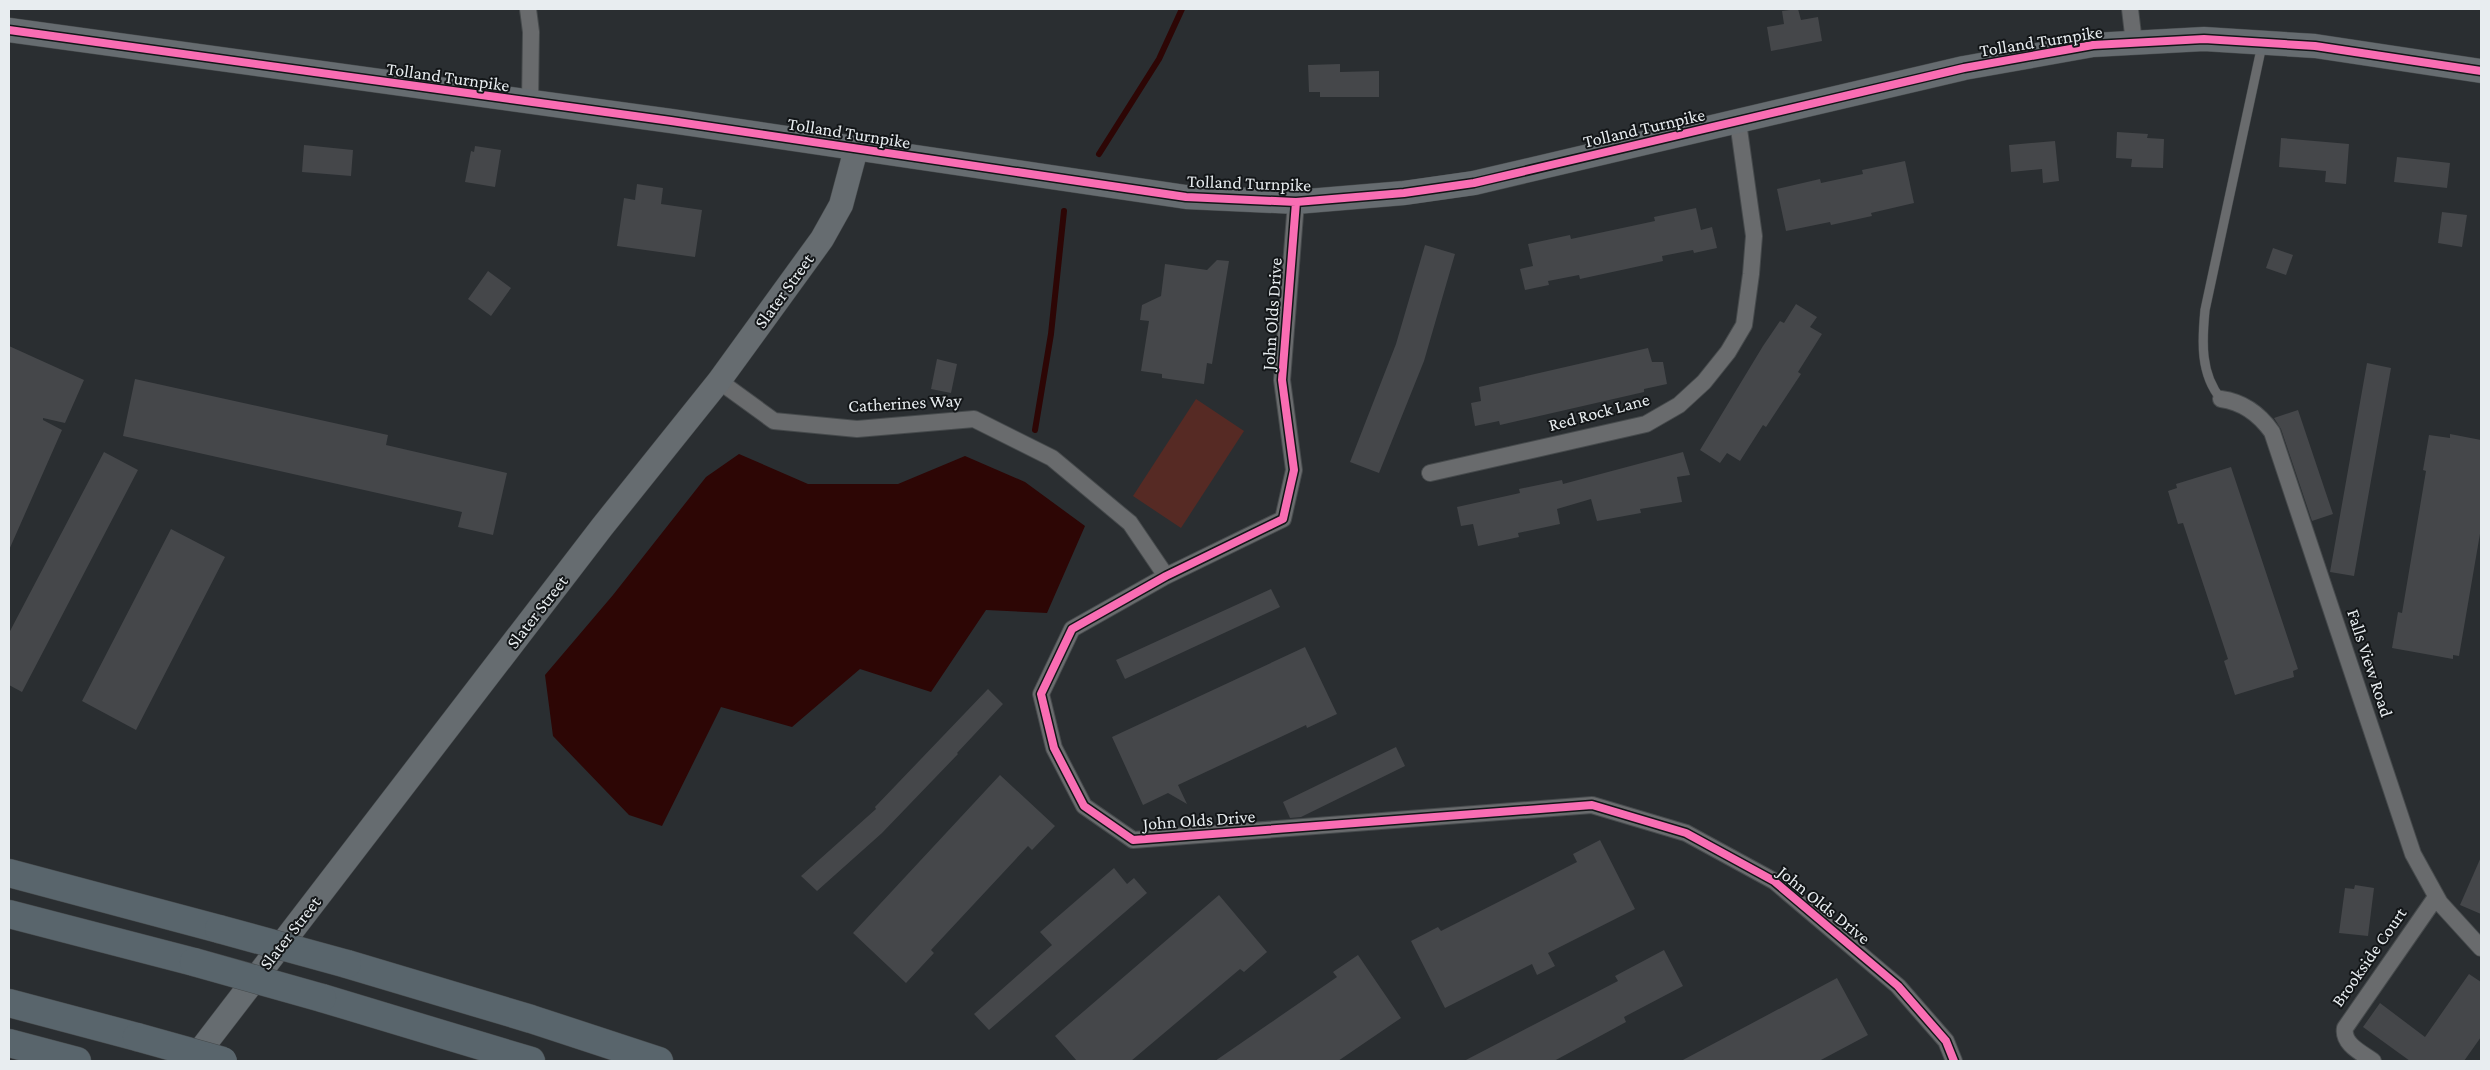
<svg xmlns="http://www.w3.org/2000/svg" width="2490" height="1070" font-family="'Crimson Pro',serif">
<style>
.green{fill:#562a24}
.water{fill:#2d0605}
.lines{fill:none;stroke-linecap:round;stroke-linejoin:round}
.stream{stroke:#2d0605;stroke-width:6}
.building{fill:#45474a}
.lane-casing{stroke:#464a4c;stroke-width:10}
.street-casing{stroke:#464a4c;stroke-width:18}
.secondary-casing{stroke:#464a4c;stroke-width:25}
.highway-casing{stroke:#464a4c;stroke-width:29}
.lane{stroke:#696b6d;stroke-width:9}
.street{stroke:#696b6d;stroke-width:16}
.secondary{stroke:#666c70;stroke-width:24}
.highway{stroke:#59656c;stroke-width:28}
.highway-bridge-casing{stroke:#464a4c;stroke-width:29;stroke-linecap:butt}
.highway-bridge{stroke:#59656c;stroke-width:28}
.cycleway-casing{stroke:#131618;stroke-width:11}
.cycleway{stroke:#f96db3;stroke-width:8}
.labels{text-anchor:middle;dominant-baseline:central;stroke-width:4;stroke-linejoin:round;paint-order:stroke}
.street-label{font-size:18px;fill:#e8edf0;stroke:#131618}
</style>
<rect width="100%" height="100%" fill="#2a2e31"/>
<path class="green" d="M1196,399l48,32 -63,97 -48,-32z"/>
<path class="water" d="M739,454l69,30h90l67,-28 60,26 60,44 -38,87 -61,-3 -55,82 -71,-23 -68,58 -71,-20 -59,119 -33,-11 -76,-79 -8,-61 68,-80 93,-118z"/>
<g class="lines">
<path class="stream" d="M1099,154l60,-95 23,-50
M1035,430l16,-96 13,-123"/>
</g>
<path class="building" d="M1798,9l3,11 17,-3 4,24 -51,10 -4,-24 17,-3 -2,-13z
M1340,64v8l39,-1v26h-59v-5h-11l-1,-27z
M2117,132l31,2 -1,4 17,1 -1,29 -32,-1 1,-8 -16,-1z
M2281,138l68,6 -3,40 -21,-2 1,-11 -47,-4z
M2055,141l4,40 -16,2 -1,-14 -31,3 -2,-27z
M304,145l49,5 -2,26 -49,-4z
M475,146l26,4 -6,37 -30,-5 6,-31 3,1z
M2397,157l53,6 -3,25 -53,-6z
M1905,161l9,42 -43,10 1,3 -41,9 -1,-3 -44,9 -9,-42 43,-10 1,4 42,-9 -1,-4z
M637,184l26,4 -2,16 41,6 -7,47 -78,-11 7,-48 11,2z
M1696,208l5,22 11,-3 5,21 -23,5 -1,-3 -31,6 1,5 -83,18 -1,-4 -31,6 1,4 -24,5 -5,-21 13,-3 -5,-22 42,-9 1,4 84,-18 -1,-4z
M2442,212l25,3 -5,32 -24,-4z
M1425,245l30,9 -31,107 -45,112 -29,-11 46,-118z
M2273,248l20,7 -7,20 -20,-7z
M1217,260l12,1 -17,103 -5,-1 -3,21 -42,-6v-4l-21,-3 8,-50 -9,-1 2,-15 19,-9 4,-32 42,6z
M488,271l23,17 -20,28 -23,-17z
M1796,304l21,13 -7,10 12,7 -24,38 3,2 -35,53 -3,-2 -23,36 -13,-8 -7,10 -20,-13 63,-104 17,-25 4,2z
M9,346l75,34 -19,43 -22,-5v2l19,10 -53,120z
M1648,348l4,14h11l4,22 -23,5v3l-144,33 -1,-4 -24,5 -4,-23 10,-2 -2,-14z
M937,359l20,5 -6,29 -20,-4z
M2367,363l24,5 -37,208 -24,-4z
M135,379l253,56 -2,10 121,28 -14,62 -35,-8 4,-15 -339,-76z
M2298,410l35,104 -21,7 -31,-92 -7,-11z
M2450,434l31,6v88l-22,128 -6,-1v4l-61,-11 6,-36 4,1 24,-142 -3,-1 6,-35 21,3z
M104,452l34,18 -116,222 -13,-7v-52z
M1683,452l7,23 -13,2 5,25 -42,7 1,4 -44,8 -6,-22 -34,10 3,15 -42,9 1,4 -41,9 -5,-22 -12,2 -4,-19 63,-14 -1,-4 43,-9 1,4z
M2231,467l67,202 -5,2 1,6 -59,18 -11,-34 4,-2 -45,-136 -5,1 -10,-33 9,-3 -1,-4z
M171,529l54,28 -89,173 -54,-29z
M1271,589l9,18 -155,72 -9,-19z
M1305,647l32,67 -30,14 -1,-3 -128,60 9,19 -19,-11 -25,12 -31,-68z
M988,689l15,15 -46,49 1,1 -76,79 -65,58 -16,-15 75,-67 -1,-2z
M1396,747l9,19 -104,51 -11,1 -7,-16z
M1000,775l55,51 -23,24 -4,-4 -97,104 3,3 -28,30 -53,-50z
M1600,840l35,69 -87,44 7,13 -18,9 -5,-11 -87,44 -34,-67 27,-14 3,4 136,-69 -4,-8z
M2481,857v57l-21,-9z
M1114,868l13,16 7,-6 13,15 -158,137 -15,-16 78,-69 -12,-13z
M2355,885l19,3 -6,48 -29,-3 6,-45 9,1z
M1219,895l48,57 -23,20 -4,-3 -109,92h-54l-22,-25z
M1664,950l19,36 -59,31 2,5 -72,39h-90l154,-80 -3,-5z
M1358,955l43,63 -63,43h-123l122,-84 -4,-5z
M2469,974l12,8v55l-17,24h-54l-47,-34 17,-24 45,34z
M1837,978l31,57 -49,26h-138z"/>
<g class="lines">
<g class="lane-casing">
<path id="lane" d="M2221,399c-21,-25 -19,-58 -16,-89l57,-265"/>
</g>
<g class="street-casing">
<path id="street" d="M528,9l3,23 -1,71
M2130,9l4,34
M1296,202l-14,178 12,90 -11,49 -117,57 -94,53 -31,65 13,54 30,58 49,34 459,-35 94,28 88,48 124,105 48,55 8,20
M719,381l55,40 83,8 117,-10 78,39 78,65 36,53
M2221,399c22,3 39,16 51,33l141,422 27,49 41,45
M1430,473l216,-49 33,-19 25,-23 24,-30 16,-27 7,-51 3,-38 -16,-114
M2373,1061c-11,-8 -31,-17 -28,-33l91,-131"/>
</g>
<g class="secondary-casing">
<path id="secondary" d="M9,30l662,91 515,76 110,5 108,-9 70,-10 490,-115 129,-23 111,-6 111,7 166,25
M192,1061l410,-534 117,-146 103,-142 19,-34 15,-56"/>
</g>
<g class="highway-casing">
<path id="highway" d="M9,873l210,56
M9,914l185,48
M347,964l184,55 128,42
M322,998l209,63
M9,1003l128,34
M9,1043l68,18"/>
</g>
<use href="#lane" class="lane"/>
<use href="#street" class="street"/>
<use href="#secondary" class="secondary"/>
<use href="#highway" class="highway"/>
<g class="highway-bridge-casing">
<path id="highway-bridge" d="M219,929l128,35
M194,962l128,36
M137,1037l86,24"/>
</g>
<use href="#highway-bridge" class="highway-bridge"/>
<g class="cycleway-casing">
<path id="cycleway" d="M9,30l662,91 515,76 110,5 108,-9 70,-10 490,-115 129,-23 111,-6 111,7 166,25
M1296,202l-14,178 12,90 -11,49 -117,57 -94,53 -31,65 13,54 30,58 49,34 459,-35 94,28 88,48 124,105 48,55 8,20"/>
</g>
<use href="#cycleway" class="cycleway"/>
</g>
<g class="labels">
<g class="street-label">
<text transform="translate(2041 41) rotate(-9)">Tolland Turnpike</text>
<text transform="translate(448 77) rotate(8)">Tolland Turnpike</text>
<text transform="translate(1644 128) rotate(-13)">Tolland Turnpike</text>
<text transform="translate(849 133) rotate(9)">Tolland Turnpike</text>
<text transform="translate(1249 183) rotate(2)">Tolland Turnpike</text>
<text transform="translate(784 291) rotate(-54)">Slater Street</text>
<text transform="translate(1272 314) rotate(-86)">John Olds Drive</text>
<text transform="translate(905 403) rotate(-3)">Catherines Way</text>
<text transform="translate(1599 412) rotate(-15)">Red Rock Lane</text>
<text transform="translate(537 612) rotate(-52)">Slater Street</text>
<text transform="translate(2370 663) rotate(72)">Falls View Road</text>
<text transform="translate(1199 820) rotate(-4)">John Olds Drive</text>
<text transform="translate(1824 905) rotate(39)">John Olds Drive</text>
<text transform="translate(290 933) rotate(-52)">Slater Street</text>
<text transform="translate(2369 957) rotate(-55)">Brookside Court</text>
</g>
</g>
<rect width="2490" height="1070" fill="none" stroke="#e8edf0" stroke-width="20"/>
</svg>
